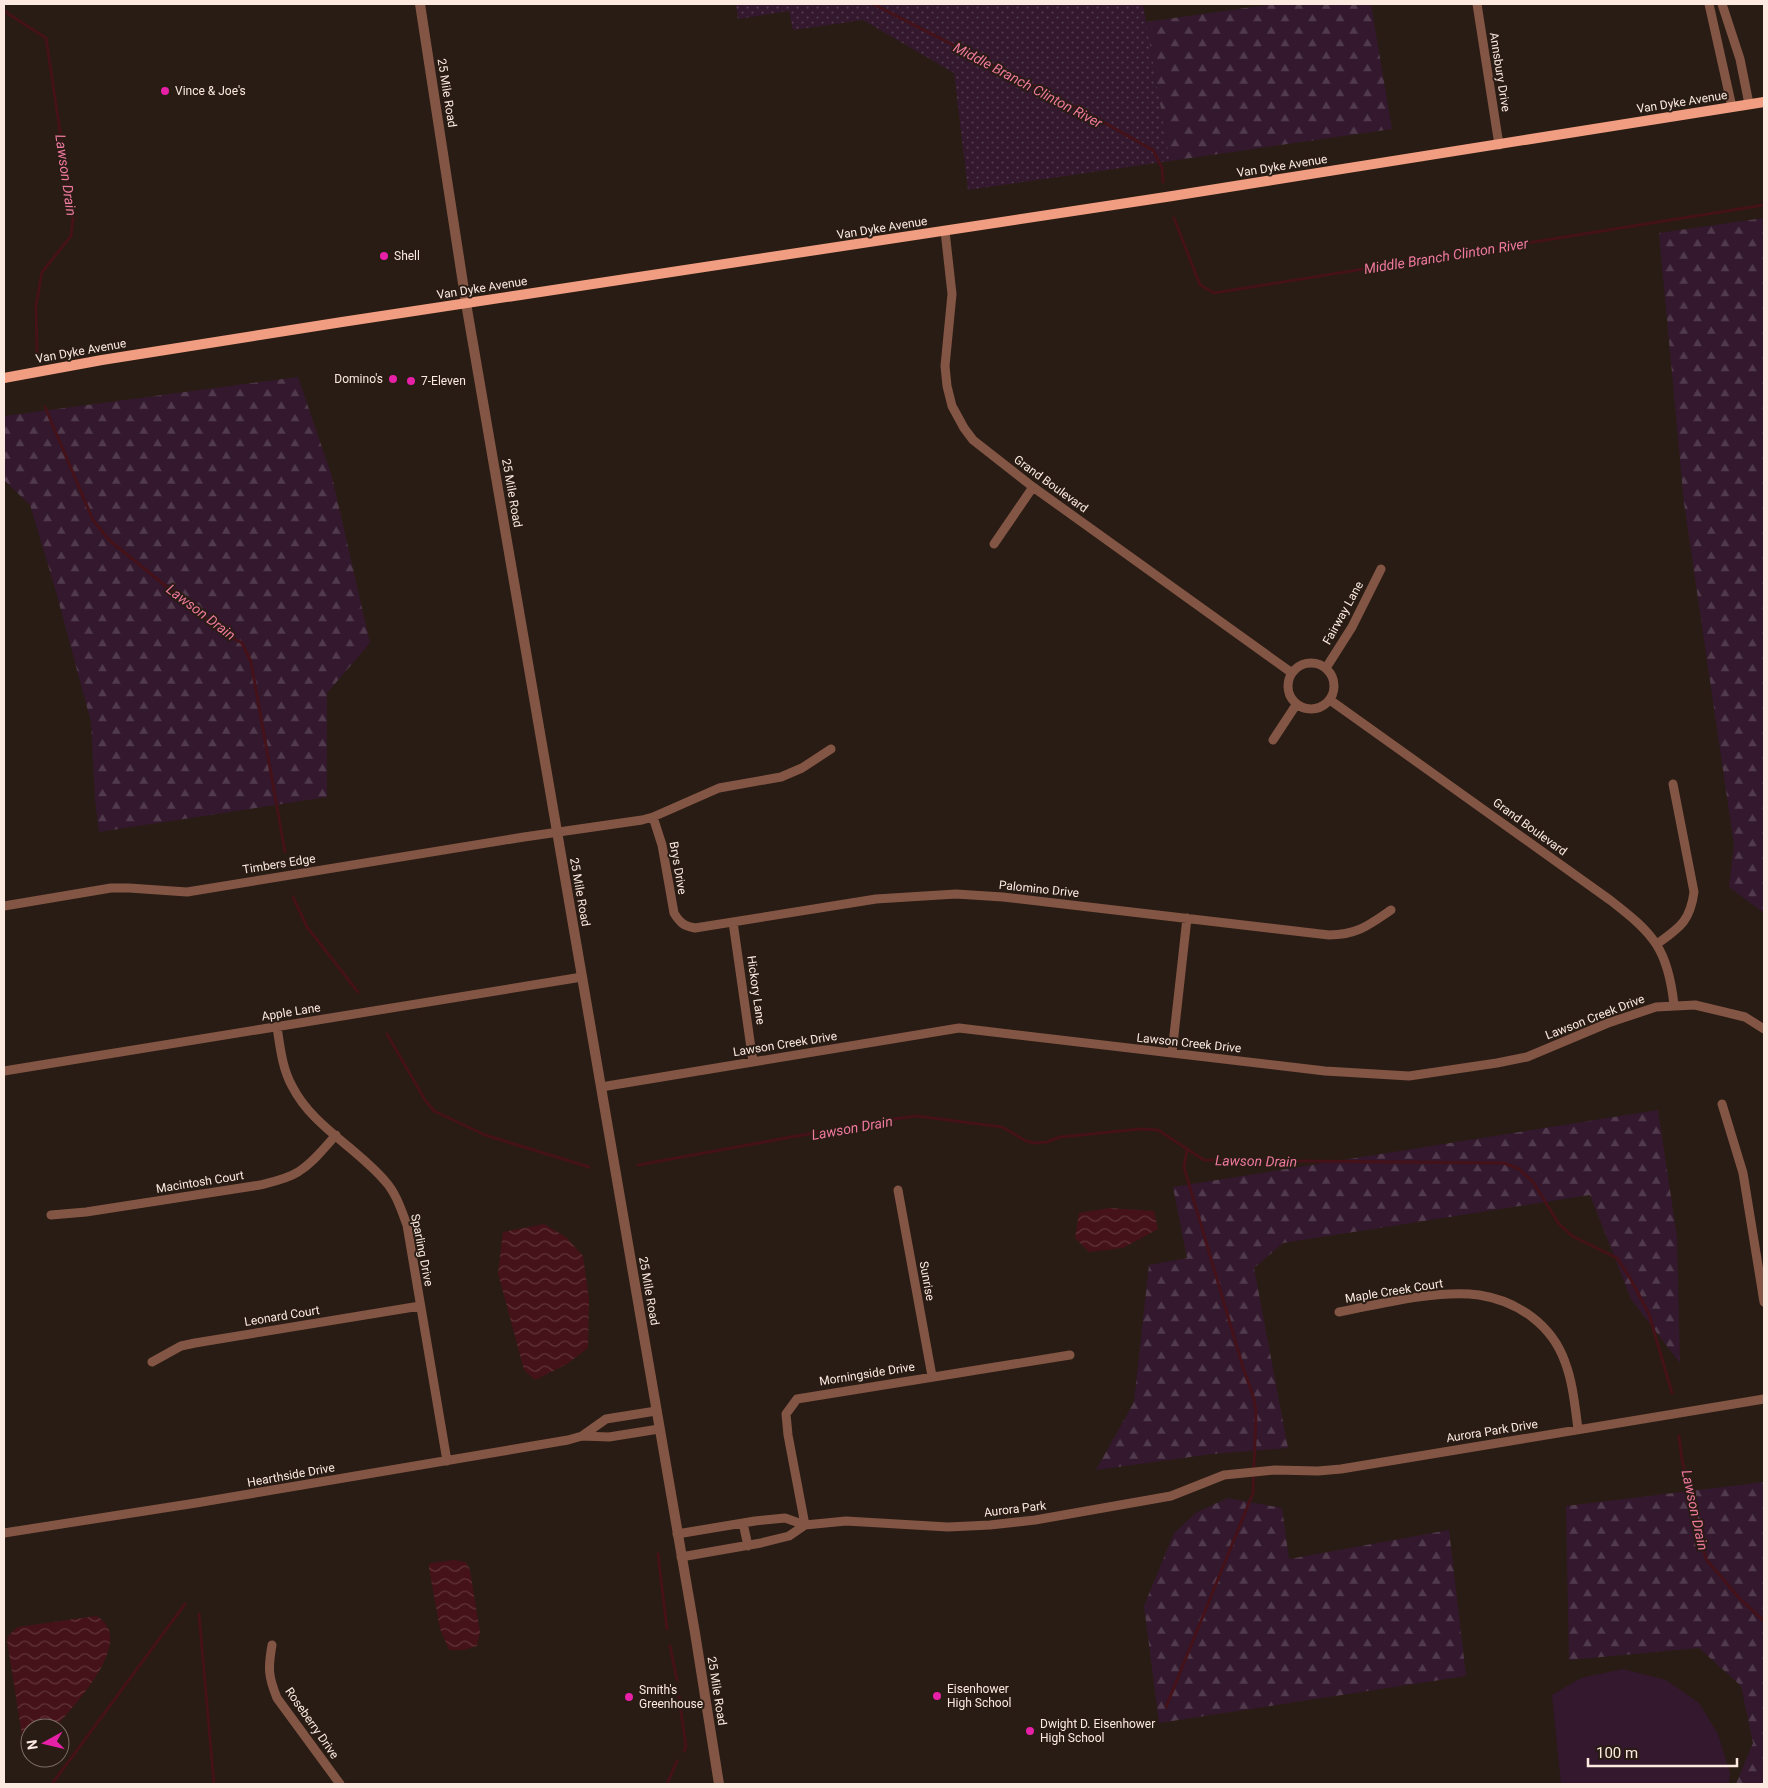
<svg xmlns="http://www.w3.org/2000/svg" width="1768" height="1788" font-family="Roboto,sans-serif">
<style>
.grass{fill:url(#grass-dots)}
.forest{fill:url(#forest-firs)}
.garden{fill:#33182e}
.water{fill:url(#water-waves)}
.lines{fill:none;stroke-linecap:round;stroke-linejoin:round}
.stream{stroke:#451219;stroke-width:3}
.minor{stroke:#835544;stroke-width:9}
.tertiary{stroke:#835544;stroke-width:10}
.secondary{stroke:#f19d81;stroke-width:10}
.poi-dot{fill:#e621a7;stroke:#291c14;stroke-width:2}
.labels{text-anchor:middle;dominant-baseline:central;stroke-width:4;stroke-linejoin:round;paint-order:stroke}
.street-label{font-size:12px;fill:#fce9e0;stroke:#291c14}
.poi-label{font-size:12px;fill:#fce9e0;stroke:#291c14;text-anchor:start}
.water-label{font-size:14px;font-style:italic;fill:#f0799f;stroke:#291c14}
</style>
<defs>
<pattern id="grass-dots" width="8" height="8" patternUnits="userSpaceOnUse" patternTransform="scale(1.25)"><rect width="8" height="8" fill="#33182e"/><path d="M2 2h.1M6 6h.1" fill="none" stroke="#513a4c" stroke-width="1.8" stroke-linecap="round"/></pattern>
<pattern id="forest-firs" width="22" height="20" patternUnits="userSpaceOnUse" patternTransform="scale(1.25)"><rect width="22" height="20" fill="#33182e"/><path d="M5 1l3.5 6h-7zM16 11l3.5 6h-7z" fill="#513a4c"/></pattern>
<pattern id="water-waves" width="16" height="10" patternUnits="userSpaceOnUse" patternTransform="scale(1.25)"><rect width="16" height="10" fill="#451219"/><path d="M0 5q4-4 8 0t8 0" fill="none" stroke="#61343a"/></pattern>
</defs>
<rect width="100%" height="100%" fill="#291c14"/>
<path class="grass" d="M736,4h407l27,157 -202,29 -14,-117 -91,-53 -70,10 -4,-19 -51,8z"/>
<path class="forest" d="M1274,4h97l21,125 -222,32 -24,-139z
M1764,218v695l-35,-26 5,-42 -50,-342 -25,-270z
M298,377l34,100 38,166 -43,50v104l-228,35 -4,-32 -4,-78 -36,-134 -25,-83 -26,-25v-64z
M1658,1110l19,127 3,126 -49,-64 -41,-104 -307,48 -29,25 34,180 -76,6 -116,16 38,-68 15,-137 38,-7 -14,-71z
M1764,1482v302h-28l17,-41 -12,-57 -42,-38 -130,12 -3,-154z
M1228,1498l54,10 7,51 160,-29 17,146 -307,47 -15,-117 30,-73 23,-21z"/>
<path class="garden" d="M1623,1669l43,11 33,23 19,31 12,39 -1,11h-168l-9,-89 29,-17z"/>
<path class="water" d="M1110,1208l44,3 4,18 -35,19 -34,4 -14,-14 4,-25z
M544,1224l22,13 17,19 6,43 -1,49 -21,16 -32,16 -11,-10 -26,-97 5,-41z
M453,1560l13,2 4,8 10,62 -3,14 -14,4h-14l-9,-21 -11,-61v-4c8,-3 16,-2 24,-4z
M96,1616c7,3 10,8 13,14 9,30 -36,76 -54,98h-25v27l-2,1 -5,-14 -16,-102 2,-5 9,-8z"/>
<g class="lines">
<path class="stream" d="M873,4l221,113 59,33 9,18 1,14
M4,11l42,27 27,180 -2,18 -29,36 -6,33 1,49
M1174,218l26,67 14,8 550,-88
M45,407l48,113 16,20 116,94 17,9 9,19 34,190
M293,897l14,30 51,65
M387,1034l38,66 9,11 51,24 104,32
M638,1165l241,-44 38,-5 85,11 24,14 10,2 11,-1 13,-5 81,-8 17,1 46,30 300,3 15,6 14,13 26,42 13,12 45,22 13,20 19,36 23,79
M1679,1436l3,24 24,99 33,39 25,23
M658,1554l9,75
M199,1614l15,170
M670,1646l7,34
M679,1697l7,50 -2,4
M1166,1707l87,-214 3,-80 -2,-14 -12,-35 -58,-197 3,-17
M52,1784l133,-180
M667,1784l10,-23"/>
<path class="minor" d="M1477,4l22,141
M1709,4l23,103
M1722,4l18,55 9,45
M945,231l7,63 -7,72 2,20 5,20 12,22 9,12 60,47 259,186
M994,544l39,-57
M1288 686a23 23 0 1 1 46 0a23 23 0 1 1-46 0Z
M1326,668l26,-41 29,-58
M1330,700l280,200c44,34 58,49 64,105
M1273,740l23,-35
M653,817l9,28 12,68c6,10 10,13 21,15l181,-29 80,-5 47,3 326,38c28,0 40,-10 62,-25
M4,906l107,-18h18l58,4 337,-55 118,-17 11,-3 66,-29 62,-11 21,-9 29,-19
M733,922l20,140
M1657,944c22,-16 33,-22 37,-52l-21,-108
M277,1027c3,19 5,41 15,59 20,40 64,61 93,95 11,12 16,28 22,44l40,236
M1172,1053l15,-135
M4,1071l578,-94
M601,1087l358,-59 366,43 84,5 88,-13 30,-6 81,-34 48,-16 39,-2 50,12 19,12
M1722,1104l21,69 21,129
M898,1190l34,186
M51,1215l35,-3 174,-27c12,-3 27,-6 38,-13 15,-9 26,-24 38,-37
M1339,1312c40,-8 101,-23 140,-17 39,6 73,30 86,67 8,21 10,45 13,67
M152,1362l29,-16 14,-3 225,-37
M582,1436l24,-17 50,-8
M743,1523l5,23
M805,1525l-17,-90 -2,-21 11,-15 273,-44
M4,1533l192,-30 372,-63 14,-4 27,1 50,-8
M677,1534l78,-13 30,-3 20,7 41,-4 102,6 42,-2 45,-5 136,-24 53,-21 51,-5 43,1 23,-2 423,-70
M681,1557l80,-14 28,-7 16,-11
M272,1645c-4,23 -4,31 5,53l63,86"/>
<path class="tertiary" d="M420,4l46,299 229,1330 24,151"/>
<path class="secondary" d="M4,378l98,-18 240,-38 824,-125 598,-95"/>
</g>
<g class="poi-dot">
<circle cx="165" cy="91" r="5"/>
<circle cx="384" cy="256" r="5"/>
<circle cx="393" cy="379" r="5"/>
<circle cx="411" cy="381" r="5"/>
<circle cx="937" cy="1696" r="5"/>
<circle cx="629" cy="1697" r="5"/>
<circle cx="1030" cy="1731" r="5"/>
</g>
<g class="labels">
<g class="street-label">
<text transform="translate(1500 72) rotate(81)">Annsbury Drive</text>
<text transform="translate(447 93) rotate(81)">25 Mile Road</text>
<text transform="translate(1682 102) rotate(-9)">Van Dyke Avenue</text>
<text transform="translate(1282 166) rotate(-9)">Van Dyke Avenue</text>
<text transform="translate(882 228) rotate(-9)">Van Dyke Avenue</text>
<text transform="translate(482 288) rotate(-9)">Van Dyke Avenue</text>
<text transform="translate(81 351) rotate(-10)">Van Dyke Avenue</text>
<text transform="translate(1051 484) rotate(36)">Grand Boulevard</text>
<text transform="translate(512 493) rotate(80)">25 Mile Road</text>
<text transform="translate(1343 613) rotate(-61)">Fairway Lane</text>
<text transform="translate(1530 827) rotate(36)">Grand Boulevard</text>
<text transform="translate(279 864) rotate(-9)">Timbers Edge</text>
<text transform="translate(678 868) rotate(80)">Brys Drive</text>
<text transform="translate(1039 889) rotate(6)">Palomino Drive</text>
<text transform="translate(580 892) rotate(80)">25 Mile Road</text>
<text transform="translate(756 990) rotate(82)">Hickory Lane</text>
<text transform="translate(291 1012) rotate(-9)">Apple Lane</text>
<text transform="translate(1595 1017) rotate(-21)">Lawson Creek Drive</text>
<text transform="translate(1189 1043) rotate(6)">Lawson Creek Drive</text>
<text transform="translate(785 1044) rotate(-9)">Lawson Creek Drive</text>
<text transform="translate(200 1182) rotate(-9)">Macintosh Court</text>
<text transform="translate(422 1250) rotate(79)">Sparling Drive</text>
<text transform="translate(927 1281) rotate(80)">Sunrise</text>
<text transform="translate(649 1291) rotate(80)">25 Mile Road</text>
<text transform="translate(1394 1291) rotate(-9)">Maple Creek Court</text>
<text transform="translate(282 1316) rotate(-9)">Leonard Court</text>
<text transform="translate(867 1374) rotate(-9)">Morningside Drive</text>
<text transform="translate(1492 1431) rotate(-9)">Aurora Park Drive</text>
<text transform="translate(291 1475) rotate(-10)">Hearthside Drive</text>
<text transform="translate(1015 1509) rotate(-7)">Aurora Park</text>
<text transform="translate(717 1691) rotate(81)">25 Mile Road</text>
<text transform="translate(312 1723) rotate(55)">Roseberry Drive</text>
</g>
<g class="poi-label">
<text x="175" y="91">Vince &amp; Joe's</text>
<text x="394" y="256">Shell</text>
<text x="383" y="379" text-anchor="end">Domino's</text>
<text x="421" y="381">7-Eleven</text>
<text x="947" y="1689">Eisenhower<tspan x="947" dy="14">High School</tspan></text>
<text x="639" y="1690">Smith's<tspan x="639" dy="14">Greenhouse</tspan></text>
<text x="1040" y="1724">Dwight D. Eisenhower<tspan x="1040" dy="14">High School</tspan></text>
</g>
<g class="water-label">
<text transform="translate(1028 85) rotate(28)">Middle Branch Clinton River</text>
<text transform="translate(66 175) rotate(82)">Lawson Drain</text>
<text transform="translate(1446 256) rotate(-9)">Middle Branch Clinton River</text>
<text transform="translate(201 612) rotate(37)">Lawson Drain</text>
<text transform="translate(852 1128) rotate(-10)">Lawson Drain</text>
<text transform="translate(1256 1161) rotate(1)">Lawson Drain</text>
<text transform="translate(1695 1510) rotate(78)">Lawson Drain</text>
</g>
</g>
<rect width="1768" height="1788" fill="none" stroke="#fce9e0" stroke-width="10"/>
<g transform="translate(45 1743) rotate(262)"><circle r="24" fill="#291c14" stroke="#7d6e66"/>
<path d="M0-4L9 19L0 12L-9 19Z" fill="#e621a7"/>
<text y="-8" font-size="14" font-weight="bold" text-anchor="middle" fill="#fce9e0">N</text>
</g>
<path d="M1588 1758v8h149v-8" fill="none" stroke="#fce9e0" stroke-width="2.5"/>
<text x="1596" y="1758" font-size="15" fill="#fce9e0" stroke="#291c14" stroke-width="4" paint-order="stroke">100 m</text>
</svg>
